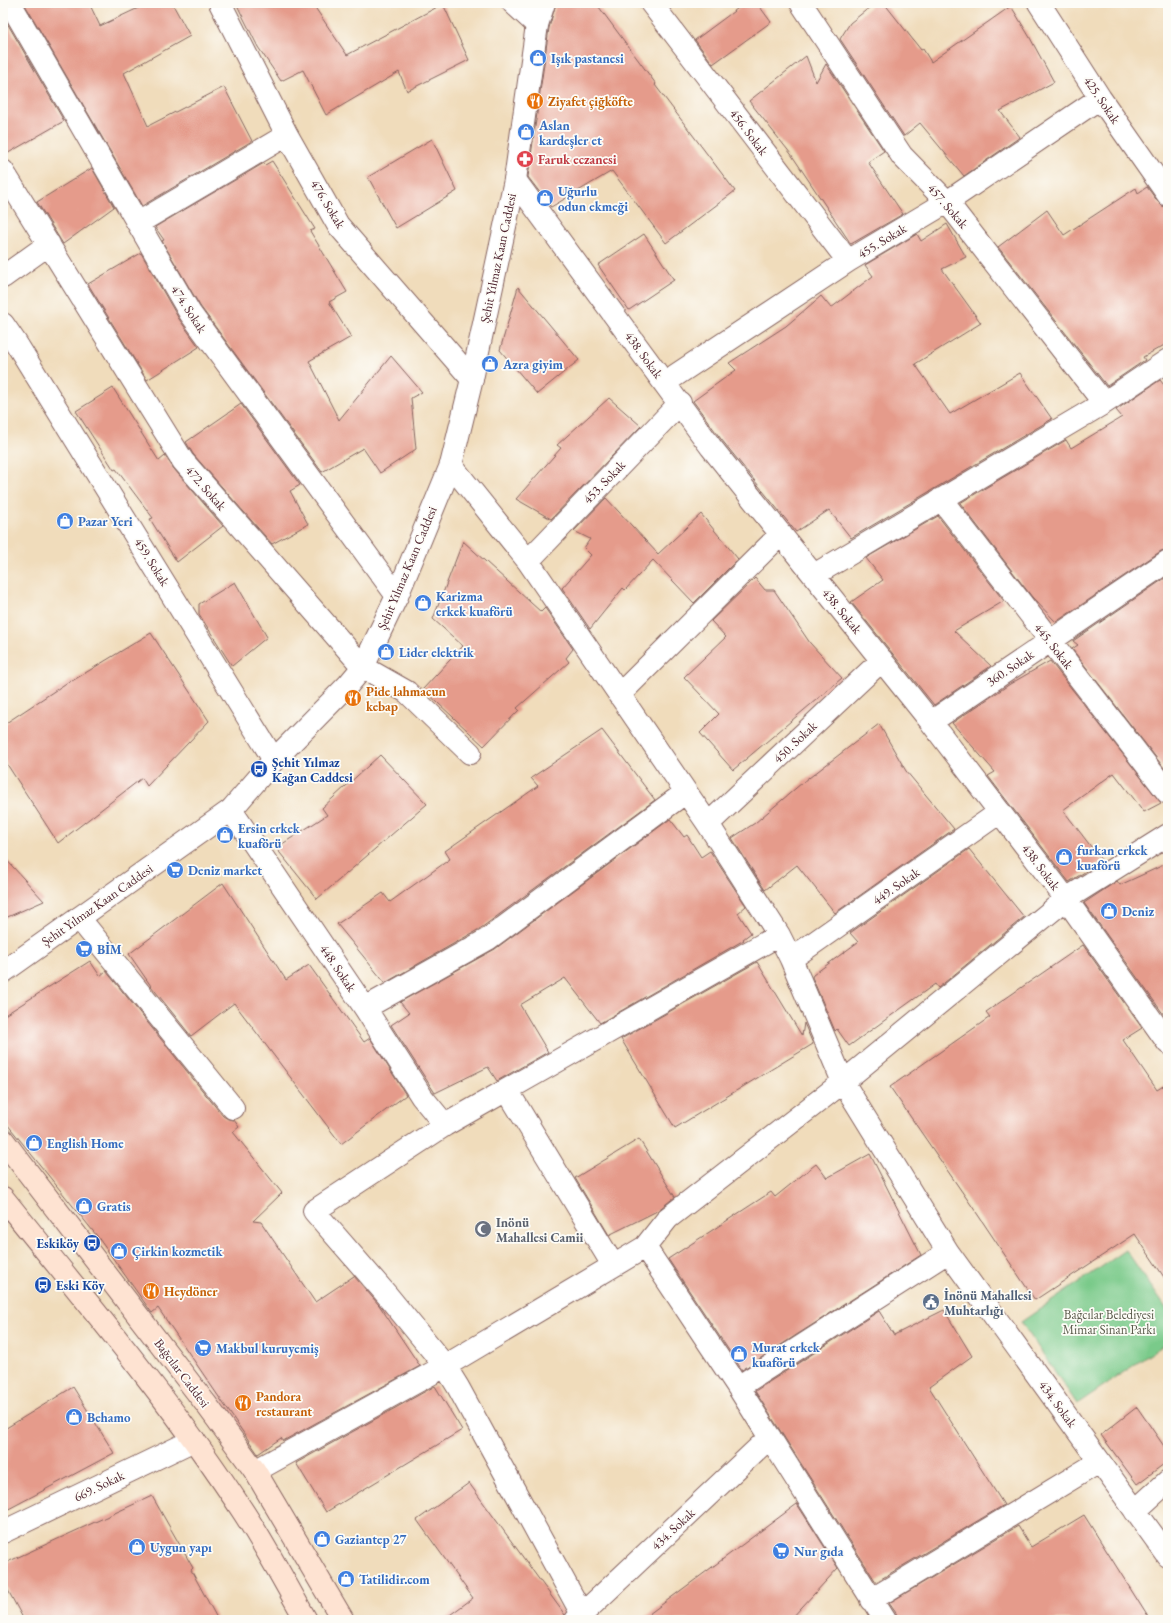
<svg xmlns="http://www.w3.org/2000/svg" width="1171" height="1623" font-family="'EB Garamond',serif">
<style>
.green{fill:#7aca8a;stroke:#62745a}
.building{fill:#e59b8b}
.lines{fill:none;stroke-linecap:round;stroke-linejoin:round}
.minor-casing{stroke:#84615d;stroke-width:24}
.tertiary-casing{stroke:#84615d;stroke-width:24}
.secondary-casing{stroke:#84615d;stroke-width:24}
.minor{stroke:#fff;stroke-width:22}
.tertiary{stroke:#fff;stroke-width:22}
.secondary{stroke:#fee3d2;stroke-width:22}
.labels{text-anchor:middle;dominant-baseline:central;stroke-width:3.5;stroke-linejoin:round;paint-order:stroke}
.shop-label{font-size:13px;font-weight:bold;fill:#366cbe;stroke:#fdfcf7;text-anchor:start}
.street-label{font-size:13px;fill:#4a1f2b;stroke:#fdfcf7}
.food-label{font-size:13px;font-weight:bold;fill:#c56008;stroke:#fdfcf7;text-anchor:start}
.health-label{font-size:13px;font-weight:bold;fill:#be3a42;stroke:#fdfcf7;text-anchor:start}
.transit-label{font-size:13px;font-weight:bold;fill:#164399;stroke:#fdfcf7;text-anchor:start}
.worship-label{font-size:13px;font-weight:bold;fill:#5b616d;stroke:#fdfcf7;text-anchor:start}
.service-label{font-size:13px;font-weight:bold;fill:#4e5e75;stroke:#fdfcf7;text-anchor:start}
.park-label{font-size:13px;fill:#5b5b4c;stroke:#fdfcf7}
</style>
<rect width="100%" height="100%" fill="#fdfcf7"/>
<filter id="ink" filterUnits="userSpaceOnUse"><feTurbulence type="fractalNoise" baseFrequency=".025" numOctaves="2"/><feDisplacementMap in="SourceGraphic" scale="8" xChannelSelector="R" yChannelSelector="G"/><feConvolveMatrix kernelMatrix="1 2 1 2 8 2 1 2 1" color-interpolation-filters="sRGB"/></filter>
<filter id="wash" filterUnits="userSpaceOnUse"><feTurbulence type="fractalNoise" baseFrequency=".012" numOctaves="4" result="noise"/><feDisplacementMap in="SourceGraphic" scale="16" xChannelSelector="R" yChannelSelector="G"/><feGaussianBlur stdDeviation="0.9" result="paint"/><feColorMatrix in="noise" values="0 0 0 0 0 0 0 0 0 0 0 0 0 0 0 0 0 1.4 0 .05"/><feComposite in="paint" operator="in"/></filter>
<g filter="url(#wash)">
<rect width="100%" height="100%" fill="#f0dcbb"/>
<path class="green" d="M1126,1250l42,61v31l-91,62 -56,-82z"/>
<g id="blocks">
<path class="building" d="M24,3h65l11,23 49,-23h23l18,33 -66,37 24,53 76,-39 28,54 -110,65z
M236,3h76l35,52 96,-51 26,56 -62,31 -8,-19 -73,43 -23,-45 -22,11 -23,-34z
M556,3h40l60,81 -1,1 80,106 -69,52 -54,-72 -61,36 -23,-30 21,-149z
M745,3h12l14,19 -58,42 -18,-24z
M875,3h9l37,47 2,-1 8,13 80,-56 18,30 25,46 -54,29 20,26 -56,39 -44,-53 -16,13 -64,-97 10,-16z
M3,16l61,105 -61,35z
M806,56l10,26 10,-18 58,87 -16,11 35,52 -52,30 -60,-90 -42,-53z
M432,139l25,52 -61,37 -28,-51z
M272,161l43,68 -5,2 37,61 -18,10 22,35 -42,24 30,59 52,-64 31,36 -11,6 5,51 -36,24 -17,-25 -41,24 -122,-166 -38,-65 2,-1 -9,-13 109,-64 1,2z
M92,168l22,39 -51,37 -26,-42z
M1147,187l11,15 4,4 6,1v136l-25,14 2,3 -38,26 -109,-139 49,-37 17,25 72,-47 2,5z
M947,224l19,33 -24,12 39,54 -66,41 35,50 70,-41 32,46 -201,119 -22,-28 -33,22 -75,-93 -28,-38 43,-31 -7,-7 57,-37 35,-30 10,12 42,-32 -8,-11 52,-31 4,7z
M644,234l30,46 -45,30 -31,-45z
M141,253l38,66 20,28 -52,33 -59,-96z
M518,287l61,73 -42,34 -37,-44z
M1160,380l8,10v159l-7,2 -105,71 -24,-25 -72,-94 106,-63 5,8 51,-31 -6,-7z
M113,388l46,73 6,-5 9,13 49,57 -46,36 -27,-43 3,-1 -37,-49 -2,1 -38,-59z
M609,398l32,28 -90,93 -35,-20 45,-51 -4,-3z
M241,404l59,81 -10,6 18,33 -36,20 -79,-90 -7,-12z
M606,498l52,56 43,-40 37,45 -44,44 -41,-43 -28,30 -2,-2 -33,41 -28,-41 29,-33 -7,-7 6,-9 -16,-8z
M938,516l66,85 -50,30 37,35 -57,39 -83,-103 32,-22 -17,-22z
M463,541l78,71 4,-4 28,41 -7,9 3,4 -52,46 2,2 -35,36 -61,-57 40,-43 -30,-27z
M1168,576v197l-96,-124 6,-4 -5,-4z
M755,578l10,12h9l36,53 32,35 -109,92 -33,-37 19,-19 -35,-37 42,-40 -15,-16z
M235,582l32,55 -35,29 -33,-52v-10z
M151,633l58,88 -62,65 -5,-8 -84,65 -55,-85v-33l68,-45 1,1z
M1050,661l111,142 -17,9 -30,-39 -51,37 39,51 -33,21 -81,-106 7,-4 -43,-49 58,-39z
M879,724l27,47 48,58 -119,84 -38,-48 -32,25 -33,-52 23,-15 54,-46v1z
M602,730l53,70 -174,128 -96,55 -48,-59 46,-31 7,9 60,-43 -5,-8 93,-65 -7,-8z
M380,755l47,49 -110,95 -41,-51 51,-33 -5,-7z
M670,819l14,18 3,-2 14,22 9,-6 36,55 -8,7 13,20 -8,6 1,1 -144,83 -35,-45 -45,27 28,47 -51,29 -9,-14 -53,26 -44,-68 18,-12 -9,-11 95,-53z
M969,849l55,68 -86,71 -3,-4 -86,62 -12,-17 -2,2 -23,-54 1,-2 45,-33 -8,-9z
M3,856l41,45 -41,18z
M1168,863v150l-4,2 -80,-112 33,-22 3,4z
M223,883l63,97 23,-15 55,77 6,-4 36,57 -65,49 -107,-141 -43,33 -40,-50 -22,-32z
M1083,945l59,83 -19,12 34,50 11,-7v200l-33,-49 -100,66 -57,-85 -88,-128 100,-70 -4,-5z
M90,961l10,15 6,-5 117,145 5,3 6,1 5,7 -6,5 49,61 -29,28 8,1 54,80 39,-26 25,29 41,61 -137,75 -2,-3 -23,16 -100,-146 -6,5 -55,-77 -94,-117v-103z
M757,962l45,74 2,-13 9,21 -138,84 -54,-89z
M639,1139l36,58 -18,14 -48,24 -34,-57z
M870,1154l51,101 -179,115 -74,-111 103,-67 4,5 41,-33 11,14z
M944,1310l28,46 -43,31 75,118 -128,77 -121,-191 124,-80 15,24z
M435,1386l27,44 -136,82 -30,-49z
M73,1387l41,66 -111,59v-82z
M1137,1407l31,45v9l-31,23 -36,-49z
M469,1483l96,132 -1,5h-121l30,-22 -56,-78z
M152,1496l41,72 -2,2 27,50h-194l-21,-39v-17z
M797,1504l41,64 -48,52h-149z
M1084,1515l66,105h-253l-1,-7 -7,-10 129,-77 13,21z"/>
</g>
</g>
<g filter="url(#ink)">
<use href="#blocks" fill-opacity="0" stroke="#84615d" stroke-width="1"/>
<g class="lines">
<g class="minor-casing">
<path id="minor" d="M10,3l180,310 207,283
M220,3l67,132 51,90 134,154
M513,3l24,22
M651,3l197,258
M801,3l101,153 45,46 157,201
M1039,3l61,95 68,97
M3,171l180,290 180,206 44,25 63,61
M515,180l196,267 220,275 135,177 102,144
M138,223l149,-88
M3,277l46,-33
M3,324l13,19 258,417
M664,383l184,-122 99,-59 153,-104
M451,465l77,96 180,263 71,111 12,24 52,123 105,170 -210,135
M941,499l227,294
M528,561l152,-158
M814,575l290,-172 64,-43
M619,695l162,-161
M931,722l237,-161
M231,810l134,198 57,89 23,28
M708,824l174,-164
M79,918l154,190
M791,959l209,-147
M365,1008l123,-69 198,-147
M507,1090l106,175
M948,1252l220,304
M255,1471l190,-105 200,-119
M1135,1511l33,-30
M3,1532l191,-92
M871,1600l228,-138
M582,1614l-124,-227 -13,-21 -58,-71 -73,-84 131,-86 334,-190
M576,1620l194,-183
M885,1620l-147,-233 -93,-140 23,-29 175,-136 223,-183 102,-64"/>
</g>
<g class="tertiary-casing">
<path id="tertiary" d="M3,972l228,-162 43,-50 74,-75 15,-18 34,-71 54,-131 21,-86 43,-199 22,-155 7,-22"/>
</g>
<g class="secondary-casing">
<path id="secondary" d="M3,1140l203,264 49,67 88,149
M3,1198c83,103 169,204 241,315 22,34 42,71 62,107"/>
</g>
<use href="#minor" class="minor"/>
<use href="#tertiary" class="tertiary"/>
<use href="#secondary" class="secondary"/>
</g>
</g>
<defs>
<g id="shop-disc" transform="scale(0.9)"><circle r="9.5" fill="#3f7fe0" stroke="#fdfcf7"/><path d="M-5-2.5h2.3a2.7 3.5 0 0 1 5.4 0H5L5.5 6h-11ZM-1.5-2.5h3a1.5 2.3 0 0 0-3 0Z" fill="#fff"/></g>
<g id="restaurant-disc" transform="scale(0.9)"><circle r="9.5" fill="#e8710a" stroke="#fdfcf7"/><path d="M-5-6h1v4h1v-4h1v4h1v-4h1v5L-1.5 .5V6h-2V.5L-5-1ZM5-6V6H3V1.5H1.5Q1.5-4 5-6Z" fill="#fff"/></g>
<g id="pharmacy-disc" transform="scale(0.9)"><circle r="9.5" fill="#e0444e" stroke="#fdfcf7"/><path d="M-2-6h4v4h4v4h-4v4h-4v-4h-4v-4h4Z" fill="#fff"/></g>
<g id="bus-disc" transform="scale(0.9)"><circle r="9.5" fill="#1a4fb4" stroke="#fdfcf7"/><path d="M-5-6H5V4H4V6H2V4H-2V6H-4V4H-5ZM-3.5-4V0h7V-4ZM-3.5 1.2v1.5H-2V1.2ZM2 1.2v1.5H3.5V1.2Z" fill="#fff"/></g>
<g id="supermarket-disc" transform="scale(0.9)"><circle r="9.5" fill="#3f7fe0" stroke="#fdfcf7"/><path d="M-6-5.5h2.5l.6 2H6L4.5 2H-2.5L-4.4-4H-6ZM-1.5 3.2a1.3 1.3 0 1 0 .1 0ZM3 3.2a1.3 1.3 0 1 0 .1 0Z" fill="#fff"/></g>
<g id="mosque-disc" transform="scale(0.9)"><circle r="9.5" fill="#6b7280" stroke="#fdfcf7"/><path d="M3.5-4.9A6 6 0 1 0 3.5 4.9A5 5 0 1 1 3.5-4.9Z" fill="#fff"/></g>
<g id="civic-disc" transform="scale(0.9)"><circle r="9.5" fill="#5c6f8a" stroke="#fdfcf7"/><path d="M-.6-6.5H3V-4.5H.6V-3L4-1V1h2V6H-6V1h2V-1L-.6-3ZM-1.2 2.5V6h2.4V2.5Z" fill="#fff"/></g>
</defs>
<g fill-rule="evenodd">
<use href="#shop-disc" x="538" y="58"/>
<use href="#restaurant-disc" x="535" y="101"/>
<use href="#shop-disc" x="526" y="132"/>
<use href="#pharmacy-disc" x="525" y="159"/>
<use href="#shop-disc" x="545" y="198"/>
<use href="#shop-disc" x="490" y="364"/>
<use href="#shop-disc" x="65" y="521"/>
<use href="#shop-disc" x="423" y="603"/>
<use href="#shop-disc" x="386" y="652"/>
<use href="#restaurant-disc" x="353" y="698"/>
<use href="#bus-disc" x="259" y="769"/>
<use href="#shop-disc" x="225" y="835"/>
<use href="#shop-disc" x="1064" y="857"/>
<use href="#supermarket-disc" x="175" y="870"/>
<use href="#shop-disc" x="1109" y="911"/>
<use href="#supermarket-disc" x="84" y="949"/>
<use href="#shop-disc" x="34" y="1143"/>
<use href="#shop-disc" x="84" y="1206"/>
<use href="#mosque-disc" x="483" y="1229"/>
<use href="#bus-disc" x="92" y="1243"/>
<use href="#shop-disc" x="119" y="1251"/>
<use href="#bus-disc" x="43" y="1285"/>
<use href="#restaurant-disc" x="151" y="1291"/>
<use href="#civic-disc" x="931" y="1302"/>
<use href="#supermarket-disc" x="203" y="1348"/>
<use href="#shop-disc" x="739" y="1354"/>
<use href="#restaurant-disc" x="243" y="1403"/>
<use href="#shop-disc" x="74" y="1417"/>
<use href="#shop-disc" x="322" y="1539"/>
<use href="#shop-disc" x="137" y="1547"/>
<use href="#supermarket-disc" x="781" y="1551"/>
<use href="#shop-disc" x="346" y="1579"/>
</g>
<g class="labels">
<g class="shop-label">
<text x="551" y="58">Işık pastanesi</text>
<text x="539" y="125">Aslan<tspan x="539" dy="15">kardeşler et</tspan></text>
<text x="558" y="191">Uğurlu<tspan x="558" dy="15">odun ekmeği</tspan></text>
<text x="503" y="364">Azra giyim</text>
<text x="78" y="521">Pazar Yeri</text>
<text x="436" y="596">Karizma<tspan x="436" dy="15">erkek kuaförü</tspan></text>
<text x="399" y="652">Lider elektrik</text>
<text x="238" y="828">Ersin erkek<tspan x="238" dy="15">kuaförü</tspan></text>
<text x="1077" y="850">furkan erkek<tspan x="1077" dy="15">kuaförü</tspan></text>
<text x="188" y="870">Deniz market</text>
<text x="1122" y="911">Deniz</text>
<text x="97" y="949">BİM</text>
<text x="47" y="1143">English Home</text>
<text x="97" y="1206">Gratis</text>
<text x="132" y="1251">Çirkin kozmetik</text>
<text x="752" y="1347">Murat erkek<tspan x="752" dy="15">kuaförü</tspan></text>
<text x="216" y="1348">Makbul kuruyemiş</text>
<text x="87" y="1417">Behamo</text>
<text x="335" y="1539">Gaziantep 27</text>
<text x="150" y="1547">Uygun yapı</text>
<text x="794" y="1551">Nur gıda</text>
<text x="359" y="1579">Tatilidir.com</text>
</g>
<g class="street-label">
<text transform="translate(1102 100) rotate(56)">425. Sokak</text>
<text transform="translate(749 132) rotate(53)">456. Sokak</text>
<text transform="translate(328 204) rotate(59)">476. Sokak</text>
<text transform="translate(948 206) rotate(49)">457. Sokak</text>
<text transform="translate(882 241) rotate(-31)">455. Sokak</text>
<text transform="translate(498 258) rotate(-78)">Şehit Yılmaz Kaan Caddesi</text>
<text transform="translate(189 309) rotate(57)">474. Sokak</text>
<text transform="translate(644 355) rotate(54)">438. Sokak</text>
<text transform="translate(604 482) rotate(-46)">453. Sokak</text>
<text transform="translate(206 488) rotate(49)">472. Sokak</text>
<text transform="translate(152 562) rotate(58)">459. Sokak</text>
<text transform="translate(407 568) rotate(-67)">Şehit Yılmaz Kaan Caddesi</text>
<text transform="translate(842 611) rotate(51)">438. Sokak</text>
<text transform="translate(1054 646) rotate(52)">445. Sokak</text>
<text transform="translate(1010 668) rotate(-34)">360. Sokak</text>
<text transform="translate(795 742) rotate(-43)">450. Sokak</text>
<text transform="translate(1041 867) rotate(53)">438. Sokak</text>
<text transform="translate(896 886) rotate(-35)">449. Sokak</text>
<text transform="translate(97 905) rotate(-35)">Şehit Yılmaz Kaan Caddesi</text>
<text transform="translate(338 968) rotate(56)">448. Sokak</text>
<text transform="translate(182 1373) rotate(53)">Bağcılar Caddesi</text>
<text transform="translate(1058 1404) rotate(54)">434. Sokak</text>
<text transform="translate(99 1486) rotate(-26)">669. Sokak</text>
<text transform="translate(673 1529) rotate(-43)">434. Sokak</text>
</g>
<g class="food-label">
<text x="548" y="101">Ziyafet çiğköfte</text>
<text x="366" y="691">Pide lahmacun<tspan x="366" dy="15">kebap</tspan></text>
<text x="164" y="1291">Heydöner</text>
<text x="256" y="1396">Pandora<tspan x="256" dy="15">restaurant</tspan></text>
</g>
<g class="health-label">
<text x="538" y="159">Faruk eczanesi</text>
</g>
<g class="transit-label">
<text x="272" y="762">Şehit Yılmaz<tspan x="272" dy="15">Kağan Caddesi</tspan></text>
<text x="79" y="1243" text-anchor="end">Eskiköy</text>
<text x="56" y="1285">Eski Köy</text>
</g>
<g class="worship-label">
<text x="496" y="1222">Inönü<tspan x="496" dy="15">Mahallesi Camii</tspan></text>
</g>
<g class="service-label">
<text x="944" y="1295">İnönü Mahallesi<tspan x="944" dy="15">Muhtarlığı</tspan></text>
</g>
<g class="park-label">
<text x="1109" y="1314">Bağcılar Belediyesi<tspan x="1109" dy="15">Mimar Sinan Parkı</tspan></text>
</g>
</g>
<rect width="1171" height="1623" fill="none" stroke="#fdfcf7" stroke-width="16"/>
</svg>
